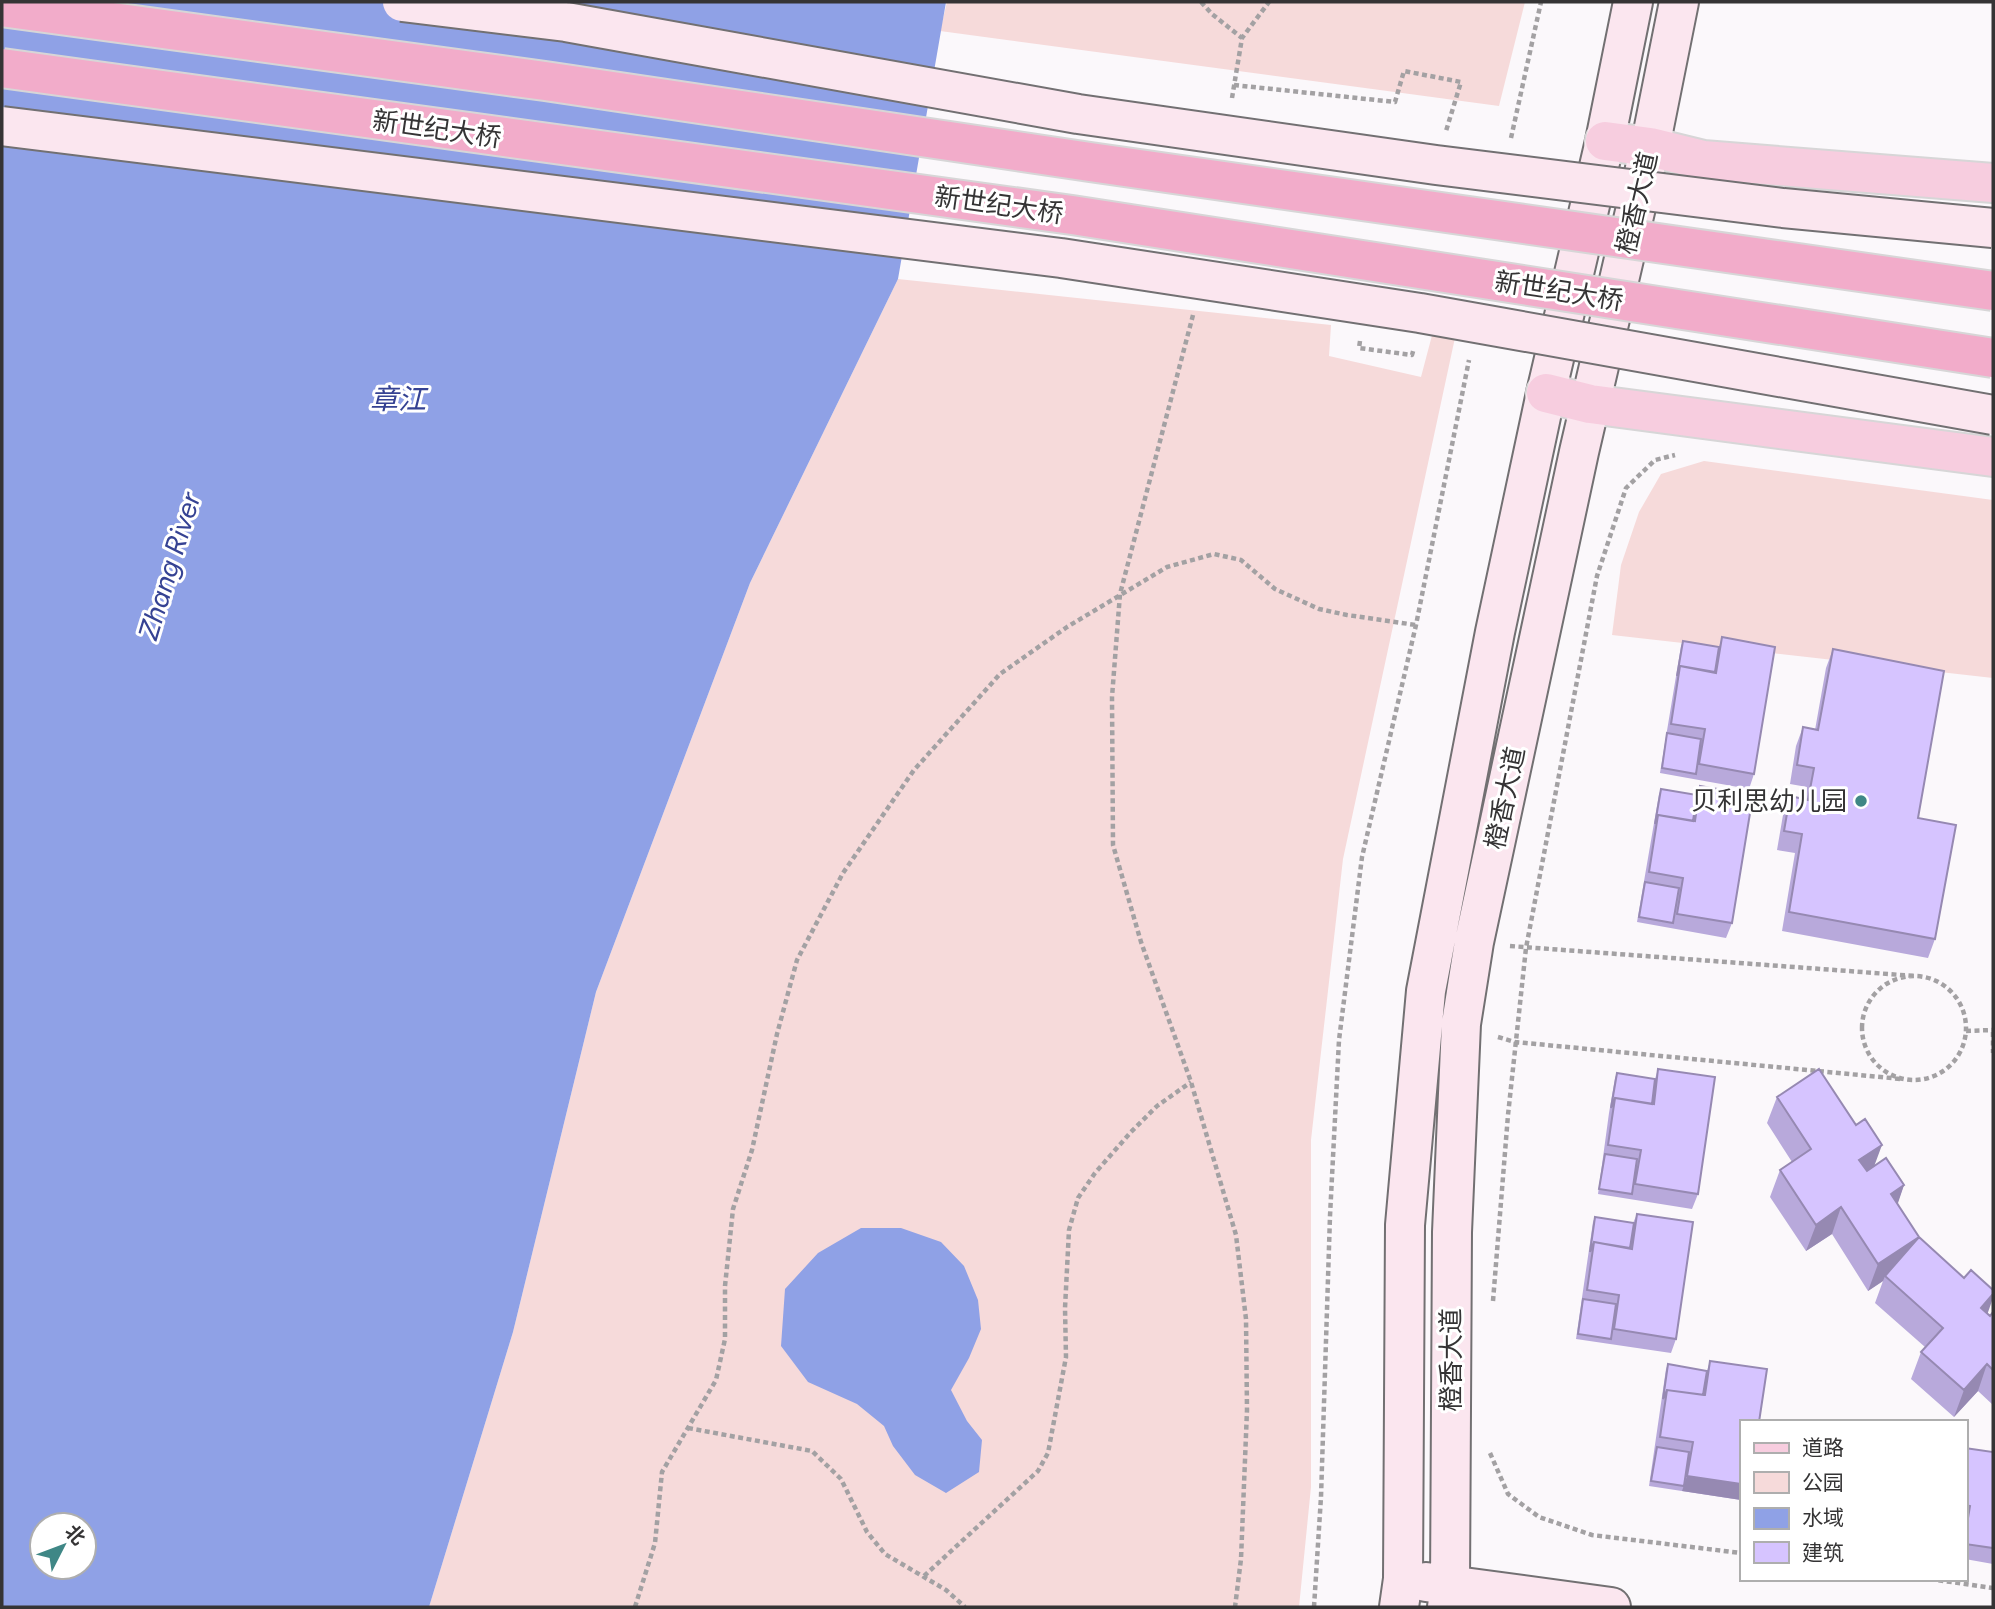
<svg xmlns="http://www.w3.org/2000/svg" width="1995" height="1609" font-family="Figtree,'Noto Sans SC',sans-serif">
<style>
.green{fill:#f6dada}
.water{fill:#8fa1e6;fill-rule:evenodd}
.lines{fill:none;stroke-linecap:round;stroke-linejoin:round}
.secondary-casing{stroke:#727072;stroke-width:42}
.primary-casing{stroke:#d7d6d7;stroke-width:42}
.path{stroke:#a3a1a3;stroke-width:4.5;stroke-dasharray:5 3.5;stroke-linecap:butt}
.secondary{stroke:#fbe6ef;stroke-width:38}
.primary{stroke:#f7cddf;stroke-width:38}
.secondary-bridge-casing{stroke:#727072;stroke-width:42;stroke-linecap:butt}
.highway-bridge-casing{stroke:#d7d6d7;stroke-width:42;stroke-linecap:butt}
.secondary-bridge{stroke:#fbe6ef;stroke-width:38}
.highway-bridge{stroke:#f2acca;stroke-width:38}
.wall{fill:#b8a9db}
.shaded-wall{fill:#9689b2}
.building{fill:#d6c4ff;stroke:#9689b2;stroke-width:2}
.poi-dot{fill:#3f8786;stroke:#fff;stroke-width:2.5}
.labels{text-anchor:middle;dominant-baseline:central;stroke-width:6;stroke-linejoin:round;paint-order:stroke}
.street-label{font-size:26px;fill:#353435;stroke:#fff}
.poi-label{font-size:26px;fill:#353435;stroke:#fff;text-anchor:end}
.water-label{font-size:28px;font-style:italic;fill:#354293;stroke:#fff}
</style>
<rect width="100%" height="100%" fill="#fbf8fb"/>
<path class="green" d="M947,2h578l-26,104 -559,-75z
M898,279l433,46 -2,31 92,21 14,-53 21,9 -113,526 -32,281v347l-12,120h-870l84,-275 83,-340 154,-409z
M1704,461l289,39v178l-381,-43 9,-70 18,-53 22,-38z"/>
<path class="water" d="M2,2h944l-48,277 -148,304 -154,409 -83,340 -84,275h-427zM42,1525h42v42h-42z
M861,1228h40l40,14 23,24 14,34 3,29 -12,29 -18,32 16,31 15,19 -3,32 -33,21 -31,-18 -22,-29 -9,-20 -27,-22 -49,-22 -27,-36 4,-57 33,-36z"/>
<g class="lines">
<g class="secondary-casing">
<path id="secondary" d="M1426,1582l185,25
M1399,1607l4,-28 2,-354 21,-234 69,-359 51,-239 59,-252 28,-139
M1447,1607l3,-22 2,-353 9,-208 13,-82 105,-490 71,-305 29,-145"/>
</g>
<g class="primary-casing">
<path id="primary" d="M1605,141l45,6 53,13 290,23
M1546,393l44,11 403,53"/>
</g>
<path class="path" d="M1201,2l11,12 30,24
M1234,85l161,17 9,-31 57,11 -15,49
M1232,98l10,-60 27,-36
M1511,138l30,-136
M1193,315l-73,279 -8,103 1,148 28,97 50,140 45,153 10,84 1,91 -6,149 -6,48
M1360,341l-1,7 53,7 2,-7
M1510,946l405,30
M1862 1028a52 52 0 1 1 104 0a52 52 0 1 1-104 0Z
M1966,1031l27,-1
M1993,1032v21
M1498,1037l17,5 386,37
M1493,1301l15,-186 18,-167 71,-372 29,-88 29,-28 20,-5
M688,1428l124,23 29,28 26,53 18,22 61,36 19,17
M1490,1453l18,41 31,23 53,18 149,18
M924,1576l114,-105 10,-18 18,-96 -1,-49 4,-78 9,-32 17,-25 36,-41 26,-26 34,-24
M1930,1579l63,9
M635,1607l20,-64 7,-71 54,-92 9,-41v-53l8,-77 19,-59 25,-116 20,-74 46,-87 71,-103 86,-96 67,-47 100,-60 47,-13 27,6 34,29 44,20 28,6 69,10
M1314,1607l7,-110 9,-281 9,-176 23,-183 54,-232 53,-265"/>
<use href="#secondary" class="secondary"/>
<use href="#primary" class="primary"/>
<g class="secondary-bridge-casing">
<path id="secondary-bridge" d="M402,2l164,20 512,92 358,51 347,43 210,20
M2,126l1059,132 359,55 573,102"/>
</g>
<g class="highway-bridge-casing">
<path id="highway-bridge" d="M2,7l543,74 545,81 903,129
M2,68l1070,147 921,143"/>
</g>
<use href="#secondary-bridge" class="secondary-bridge"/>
<use href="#highway-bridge" class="highway-bridge"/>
</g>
<path class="wall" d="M1722,637l32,137 -5,15 -89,-16 21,-127 2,-5 36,6z
M1833,649l85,169 17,121 -7,19 -146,-27 13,-78 -18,-3 6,-35 7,-19 15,3 2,-12 -17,-3 6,-38 7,-19 12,3 11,-62z
M1700,786l32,137 -6,15 -89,-16 22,-128 2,-5 36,6z
M1658,1069l40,125 -6,15 -94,-15 11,-81 6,-35 2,-5 38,6z
M1777,1097l127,88 -7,19 22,33 68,77 3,2 3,-4v93l-15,-14 -24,26 -43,-38 10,-27 4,-5 -50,-44 8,-22 -15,10 -36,-57 -26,17 -36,-54 10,-27 12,-8 -25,-39z
M1637,1214l39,125 -5,14 -95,-14 17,-117 2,-5 38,6z
M1710,1361l31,61v78l-92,-14 17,-117 2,-5 39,7z
M1965,1448l28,4v112l-28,-5z"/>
<path class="shaded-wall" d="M1882,1145l-10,27 -22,14 9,-26z
M1904,1185l-9,27 -4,-18z
M1841,1207l-9,27 -26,17 10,-26z
M1919,1237l-34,39 -2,5 -15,10 10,-27z
M1993,1294v4l-7,20 -5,-10z
M1987,1364l-9,27 -24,26 10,-27z
M1687,1476l54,8v16l-59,-9z"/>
<path class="building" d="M1722,637l53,10 -21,127 -55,-10 6,-35 -34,-5 9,-58 36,7z
M1683,641l36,6 -4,25 -35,-6 -3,10z
M1833,649l111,22 -26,147 38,7 -21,114 -146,-27 13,-78 -18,-3 6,-35 18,4 6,-32 -17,-3 6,-38 15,3z
M1667,733l34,6 -5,35 -34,-6z
M1700,786l53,9 -21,128 -55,-9 6,-36 -34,-6 9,-57 37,6z
M1661,789l36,6 -4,26 -35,-6 -3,9z
M1645,882l34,6 -6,35 -34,-6z
M1658,1069l57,8 -17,117 -63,-10 6,-34 -33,-5 7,-47 39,6z
M1819,1069l37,56 9,-6 17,26 -23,15 8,11 19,-13 18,27 -13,9 28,43 -41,27 -37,-57 -25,18 -36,-55 31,-21 -34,-52z
M1617,1073l38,6 -3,25 -37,-6 -4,10z
M1605,1154l32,5 -5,35 -33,-5z
M1637,1214l56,8 -17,117 -62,-10 5,-34 -32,-5 7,-48 38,7z
M1595,1217l39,6 -4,25 -36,-6 -4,10z
M1919,1237l45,41 7,-8 22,20v4l-12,14 9,8 3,-4v58l-6,-6 -23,26 -43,-38 22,-24 -58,-52z
M1583,1299l33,5 -5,35 -33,-5z
M1710,1361l57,8 -8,53h-18v62l-54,-8 6,-34 -33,-5 7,-47 38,5z
M1668,1364l39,7 -4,24 -36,-5 -4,9z
M1657,1447l32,5 -5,34 -33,-5z
M1965,1448l28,4v96l-28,-4v-8l5,-30 -5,-1z"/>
<circle class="poi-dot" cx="1861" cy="801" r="7"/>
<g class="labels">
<g class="street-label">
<text transform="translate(437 129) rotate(8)">新世纪大桥</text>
<text transform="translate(1637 203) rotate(-77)">橙香大道</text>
<text transform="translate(999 205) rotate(8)">新世纪大桥</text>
<text transform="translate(1559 291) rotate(9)">新世纪大桥</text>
<text transform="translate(1505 798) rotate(-78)">橙香大道</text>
<text transform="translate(1451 1360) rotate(-90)">橙香大道</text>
</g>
<g class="poi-label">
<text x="1847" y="801">贝利思幼儿园</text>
</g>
<g class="water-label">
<text x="398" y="399">章江</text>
<text transform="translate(169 566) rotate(-73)">Zhang River</text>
</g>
</g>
<rect width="1995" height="1609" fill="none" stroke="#353435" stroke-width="7"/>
<rect x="1740" y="1420" width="228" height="161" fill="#ffffff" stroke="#aeaeae" stroke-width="2"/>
<rect x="1754" y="1443" width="35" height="10" fill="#f7cddf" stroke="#aeaeae" stroke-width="2"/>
<text x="1802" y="1455" font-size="21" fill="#353435">道路</text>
<rect x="1754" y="1472" width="35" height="21" fill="#f6dada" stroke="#aeaeae" stroke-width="2"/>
<text x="1802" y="1490" font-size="21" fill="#353435">公园</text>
<rect x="1754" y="1508" width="35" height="21" fill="#8fa1e6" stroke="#aeaeae" stroke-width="2"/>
<text x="1802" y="1525" font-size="21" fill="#353435">水域</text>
<rect x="1754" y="1542" width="35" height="21" fill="#d6c4ff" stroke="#aeaeae" stroke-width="2"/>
<text x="1802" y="1560" font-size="21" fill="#353435">建筑</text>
<g transform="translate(63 1546) rotate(48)"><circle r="33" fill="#ffffff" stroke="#aeaeae" stroke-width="2"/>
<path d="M0-5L12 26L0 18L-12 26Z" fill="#3f8786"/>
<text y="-10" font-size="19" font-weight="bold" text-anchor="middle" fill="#353435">北</text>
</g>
</svg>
